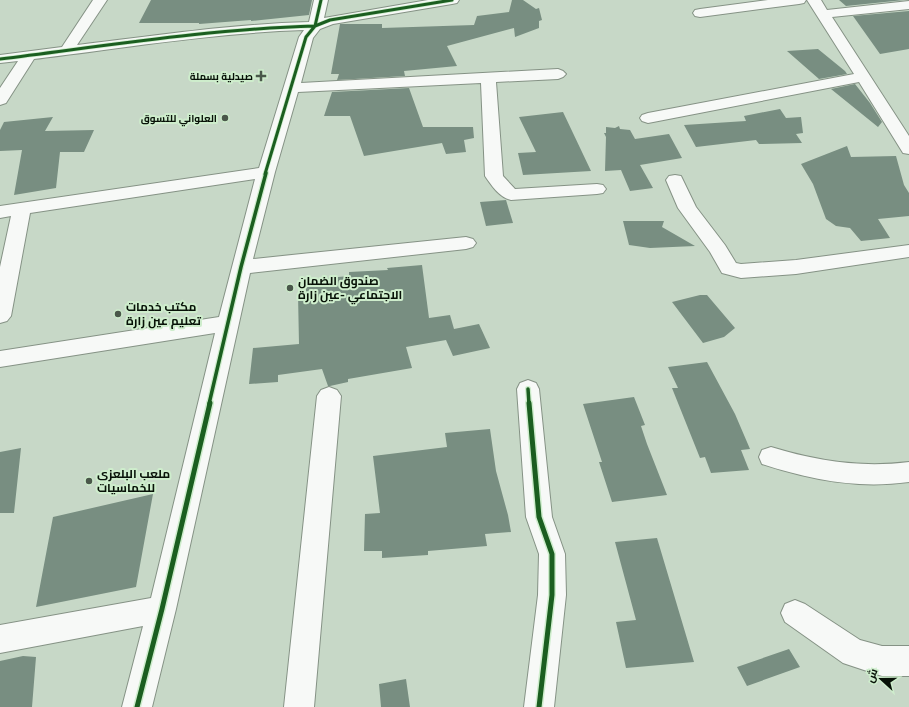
<svg xmlns="http://www.w3.org/2000/svg" width="909" height="707" font-family="Figtree,Cairo,sans-serif">
<style>
.building{fill:#788e81}
.lines{fill:none;stroke-linecap:round;stroke-linejoin:round}
.minor-casing{stroke:#859285;stroke-width:2}
.minor{fill:#f7f9f7;fill-rule:evenodd}
.cycleway-far2-casing{stroke:#ceedcc;stroke-width:4.5}
.cycleway-far1-casing{stroke:#ceedcc;stroke-width:6}
.cycleway-casing{stroke:#ceedcc;stroke-width:8}
.cycleway-far2{stroke:#1b5e20;stroke-width:3}
.cycleway-far1{stroke:#1b5e20;stroke-width:3.5}
.cycleway{stroke:#1b5e20;stroke-width:5}
.poi-dot{fill:#4a574a;stroke:#ceedcc;stroke-width:1.5}
.labels{text-anchor:middle;dominant-baseline:central;stroke-width:4;stroke-linejoin:round;paint-order:stroke}
.far-poi-label{font-size:10px;font-weight:bold;fill:#071107;stroke:#ceedcc;text-anchor:end}
.poi-label{font-size:12px;font-weight:bold;fill:#071107;stroke:#ceedcc;text-anchor:start}
</style>
<rect width="100%" height="100%" fill="#c7d8c7"/>
<path class="building" d="M151,0h161l-3,15 -58,6v-1l-52,4v-1h-60z
M512,0h11l13,9 3,-1 3,12 -3,1v7l-24,9 -1,-9 -67,18 10,20 -53,5 1,5 -68,4 2,-6h-8l9,-50h42v4l92,-3 3,-9 32,-4z
M839,0h65l-58,6z
M909,11v38l-29,5 -27,-38z
M818,49l27,22 2,3 -28,5 -32,-28z
M855,84l15,19 12,19 -4,5 -47,-38z
M409,88l14,39h50l1,11 -10,2 2,12 -20,2 -4,-11 -78,13 -14,-40h-26l8,-24z
M780,109l6,9 15,-1 2,16 -7,1 6,9 -43,1 -3,-4 -60,7 -12,-22 62,-4 -2,-5z
M563,112l28,59 -68,4 -5,-22 18,-1 -17,-35z
M53,117l-8,14 49,-1 -10,22h-24l-4,36 -42,7 8,-45 -22,1v-21l4,-8z
M619,126l1,3 10,1 5,9 34,-5 13,24 -42,7 13,23 -23,3 -9,-21 -16,1 1,-34 -2,-4h2v-6l9,1z
M847,146l4,11 45,-1 8,29 5,8v23l-31,3 12,19 -29,3 -11,-13 -14,-2 -10,-7 -13,-35 -12,-20z
M506,200l7,23 -27,3 -6,-24z
M623,221h41l-2,6 33,19 -45,2 -21,-3z
M422,265l7,53 21,-3 4,14 25,-5 11,24 -37,8 -7,-16 -40,7 6,21 -64,11v3l-18,4h-2l-6,-17 -44,6v7l-29,2 4,-36 46,-4 -1,-50 8,-1v-13l43,-4v-4l39,-2 -1,-2z
M700,295h7l28,33 -11,9 -21,6 -31,-41z
M707,362l28,52 15,35 -9,1 8,20 -38,3 -6,-16 -5,1 -28,-70h6l-10,-21z
M634,397l11,28 -4,1 6,18 20,51 -55,7 -13,-40h3l-19,-58z
M490,429l6,42 12,44 3,17 -26,2 2,12 -59,5v4l-46,3v-7h-18l1,-37 15,-1 -7,-57 74,-9 -2,-14z
M21,448l-7,65h-14v-61z
M153,494l-17,93 -100,20 17,-90z
M657,538l37,124 -68,6 -10,-46 20,-2 -21,-78z
M789,649l11,18 -53,19 -10,-19z
M23,656l13,1 -4,50h-32v-46z
M406,679l4,28h-29l-2,-23z"/>
<g class="lines">
<g class="minor-casing">
<path id="minor" d="M93,0h14l-30,45c77,-9 154,-21 232,-23l5,-22h14l-4,18 104,-18h31l-2,3 -5,1 -119,20 -13,5 -7,9 -12,45 257,-14 5,2 3,3 -3,3 -5,2 -62,3 7,94 12,13 82,-5 6,1 3,4 -3,4 -6,1 -86,6c-12,-3 -19,-14 -26,-24l-4,-93 -183,9 -23,80 -22,87 213,-22 7,2 3,4 -3,4 -7,2 -216,24 -74,336 -24,98h-30l21,-81 -143,27v-28l151,-27 64,-265 -215,34v-16l219,-34 36,-138 -225,34 -19,103 -4,5 -7,2v-56l11,-51 -11,2v-12l259,-38 40,-131 5,-7c-90,3 -181,18 -270,29l-28,44 -6,2v-17l18,-27 -18,2v-8l62,-8z
M768,0h38l-2,3 -5,1 -99,13 -5,-1 -2,-3 2,-3 5,-1z
M807,0h14l6,10 82,-9v8l-77,8 77,119v18l-6,-1 -44,-71 -211,41 -6,-2 -2,-3 2,-3 6,-2 206,-39z
M675,175l6,1 15,31 29,38 11,18 5,1 55,-4 113,-15v12l-113,17 -55,4 -19,-5 -12,-21 -32,-44 -12,-28 3,-4z
M528,380l8,3 3,6 13,128 13,37 1,41 -12,112h-30l14,-112 1,-41 -13,-37 -9,-128 3,-6z
M329,387l8,3 4,6 -27,311h-30l33,-311 4,-6z
M771,447c46,14 90,21 138,15v20c-51,7 -98,-2 -147,-18l-3,-7 3,-7z
M795,600l10,4 55,36 22,6h27v30h-27l-39,-13 -58,-41 -4,-9 4,-9z"/>
</g>
<use href="#minor" class="minor"/>
<g class="cycleway-far2-casing">
<path id="cycleway-far2" d="M0,59c105,-13 210,-30 315,-33l6,-26
M265,174l41,-137 9,-11 15,-6 122,-20"/>
</g>
<g class="cycleway-far1-casing">
<path id="cycleway-far1" d="M528,389l1,15
M209,404l32,-137 25,-94"/>
</g>
<g class="cycleway-casing">
<path id="cycleway" d="M529,403l10,114 13,37v41l-13,112
M137,707l25,-98 48,-206"/>
</g>
<use href="#cycleway-far2" class="cycleway-far2"/>
<use href="#cycleway-far1" class="cycleway-far1"/>
<use href="#cycleway" class="cycleway"/>
</g>
<g class="poi-dot">
<path d="M259 70h4v4h4v4h-4v4h-4v-4h-4v-4h4z"/>
<circle cx="225" cy="118" r="4"/>
<circle cx="290" cy="288" r="4"/>
<circle cx="118" cy="314" r="4"/>
<circle cx="89" cy="481" r="4"/>
</g>
<g class="labels">
<g class="far-poi-label">
<text x="253" y="76">صيدلية بسملة</text>
<text x="217" y="118">العلواني للتسوق</text>
</g>
<g class="poi-label">
<text x="298" y="281">صندوق الضمان<tspan x="298" dy="14">الاجتماعي -عين زارة</tspan></text>
<text x="126" y="307">مكتب خدمات<tspan x="126" dy="14">تعليم عين زارة</tspan></text>
<text x="97" y="474">ملعب البلعزي<tspan x="97" dy="14">للخماسيات</tspan></text>
</g>
</g>
<g transform="translate(881 679) rotate(291)" stroke="#ceedcc" stroke-width="3" paint-order="stroke">
<path d="M0-3L7 15L0 10L-7 15Z" fill="#071107"/>
<text y="-6" font-size="11" font-weight="bold" text-anchor="middle" fill="#071107">ش</text>
</g>
</svg>
